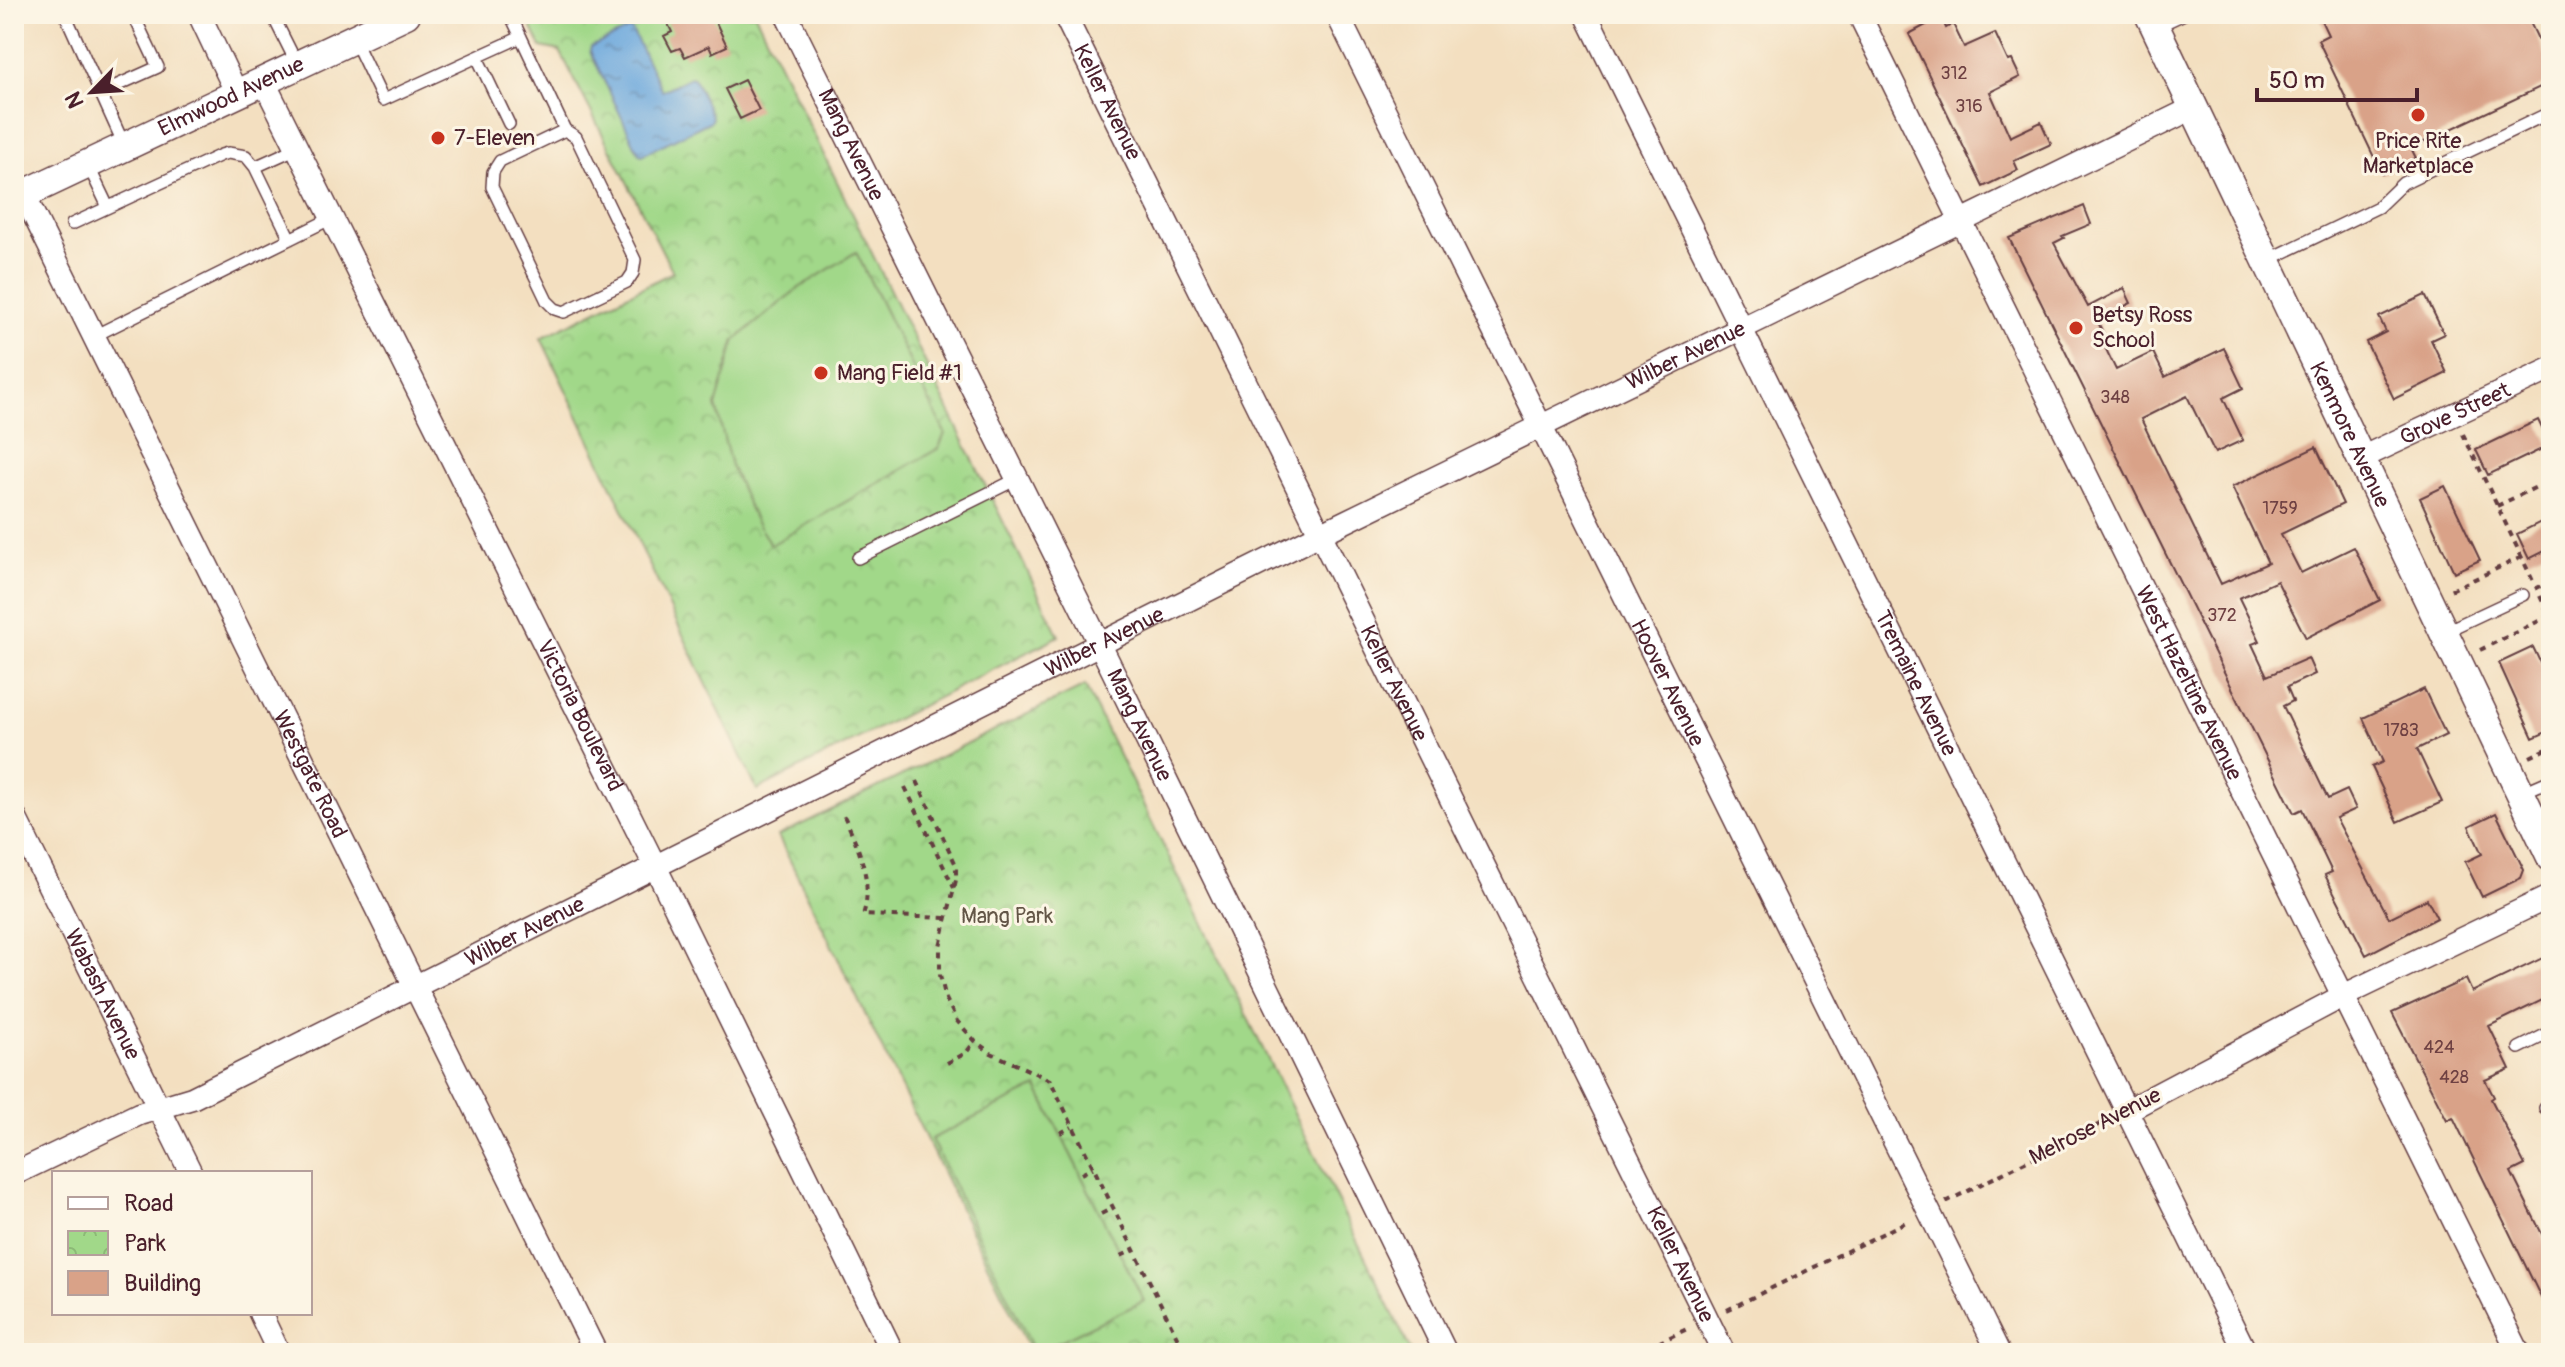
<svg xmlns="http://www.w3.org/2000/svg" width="2565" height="1367" font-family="Pangolin,sans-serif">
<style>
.park{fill:url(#park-crowns);stroke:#767c5a;stroke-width:2}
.pitch{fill:#a1d889;stroke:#767c5a;stroke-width:2}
.water{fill:url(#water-ripples);stroke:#5b6484;stroke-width:2}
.building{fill:#d9a288}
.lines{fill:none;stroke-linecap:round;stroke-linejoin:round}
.service-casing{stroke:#633c41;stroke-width:14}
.minor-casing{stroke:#633c41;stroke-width:25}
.tertiary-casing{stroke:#633c41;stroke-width:31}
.path{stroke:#633c41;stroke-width:4;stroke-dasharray:6 6;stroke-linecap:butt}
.service{stroke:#fff;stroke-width:11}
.minor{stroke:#fff;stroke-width:22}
.tertiary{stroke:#fff;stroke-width:28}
.poi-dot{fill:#c8321e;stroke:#fcf5e5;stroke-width:3}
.labels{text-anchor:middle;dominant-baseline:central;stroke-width:6;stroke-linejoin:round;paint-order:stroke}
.number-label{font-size:18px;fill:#6e4042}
.street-label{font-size:22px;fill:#4a1f2b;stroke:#fcf5e5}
.poi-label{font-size:22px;fill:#4a1f2b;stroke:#fcf5e5;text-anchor:start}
.park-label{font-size:22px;fill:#645647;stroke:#fcf5e5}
</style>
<defs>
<pattern id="park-crowns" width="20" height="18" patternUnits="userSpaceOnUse" patternTransform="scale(2)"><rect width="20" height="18" fill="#a1d889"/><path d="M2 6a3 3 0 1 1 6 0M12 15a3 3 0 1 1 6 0" fill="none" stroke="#8cb976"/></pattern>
<pattern id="water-ripples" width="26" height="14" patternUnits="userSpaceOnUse" patternTransform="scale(2)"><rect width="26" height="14" fill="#6ca8dd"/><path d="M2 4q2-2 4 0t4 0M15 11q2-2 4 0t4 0" fill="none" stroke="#5b88b3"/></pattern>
</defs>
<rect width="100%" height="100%" fill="#fcf5e5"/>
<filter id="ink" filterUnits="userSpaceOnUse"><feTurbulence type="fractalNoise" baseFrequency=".0125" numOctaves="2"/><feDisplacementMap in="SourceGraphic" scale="16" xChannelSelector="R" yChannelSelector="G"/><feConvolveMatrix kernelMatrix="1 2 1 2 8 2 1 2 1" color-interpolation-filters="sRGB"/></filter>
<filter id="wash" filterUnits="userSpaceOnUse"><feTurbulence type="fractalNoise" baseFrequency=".006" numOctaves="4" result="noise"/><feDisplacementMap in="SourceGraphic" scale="32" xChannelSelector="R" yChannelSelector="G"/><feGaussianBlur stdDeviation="1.8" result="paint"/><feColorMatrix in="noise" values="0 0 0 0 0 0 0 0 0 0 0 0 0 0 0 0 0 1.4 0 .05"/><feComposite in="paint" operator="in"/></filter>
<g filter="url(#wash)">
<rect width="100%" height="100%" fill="#f3dfc0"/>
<path class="park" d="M550,14h205l304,622 -302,154 -216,-452 132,-66 -113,-221 -19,-4 -11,-23z
M1085,686l327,667h-381l-253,-517z"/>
<path class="pitch" d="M856,252l89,181 -6,15 -168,97 -16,-24 -24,-55 -15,-60 19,-66 61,-50z
M1037,1087l107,214 -109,52 -104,-214z"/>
<path class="water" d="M629,29l3,1 30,61 28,-14 4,1 18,39 -1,4 -69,34 -3,-1 -49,-103 1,-4z"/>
<g id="blocks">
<path class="building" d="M684,14h28l15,32 -15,7 -3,-7 -24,11 -5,-9 -8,3 -8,-15 8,-4 -5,-10z
M2318,14h208l25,52v16l-140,66 5,10 -34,16 -64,-134 10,-5z
M1941,17l5,11 7,-4 11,23 31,-14 13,28 4,-1 8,17 -30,15 20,45 31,-15 10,22 -37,17 4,9 -35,17 -74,-153z
M744,80l15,30 -19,9 -15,-30z
M2084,206l7,18 -29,12 2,2 -10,5 34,64 36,-19 7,15 -34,17 7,15 -4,2 16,33 37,-18 12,25 59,-29 19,40 -20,10 20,42 -28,13 -28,-57 -46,23 80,165 47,-21 -36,-76 84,-40 27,57 -62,30 20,39 53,-26 26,53 -74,38 -29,-57 -38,17 21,43 -8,3 15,32 41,-18 7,16 -28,13 6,14 -10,5 45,93 19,-9 9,19 -20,9 53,100 38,-19 10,19 -71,37 -41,-80 7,-3 -30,-63 -8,4 -285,-575z
M2425,295l19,39 -13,6 16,33 -53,26 -28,-57 20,-10 -7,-15z
M2538,420l12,25 -62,30 -12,-25z
M2445,486l35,74 -26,12 -34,-74z
M2551,517v31l-22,11 -12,-25z
M2533,647l18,38v45l-18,8 -34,-75z
M2424,689l22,46 -29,14 25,53 -44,20 -26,-55 11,-5 -20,-44z
M2496,813l28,57 -3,8 -39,19 -17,-35 17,-8 -13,-28z
M2551,954v42l-62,30 21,43 -25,11 9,17 -3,2 34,66 -14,7 40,80v66l-98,-201 -6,3 -55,-107 74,-34 6,13z"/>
</g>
</g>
<g filter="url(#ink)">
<use href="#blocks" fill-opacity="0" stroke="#633c41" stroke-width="2"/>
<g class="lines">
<g class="service-casing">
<path id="service" d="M65,14l60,133
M272,14l25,50
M510,14l55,116 11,7 59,123 -2,13 -6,9 -63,30 -9,-3 -8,-8 -55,-114 1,-15 7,-11 65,-31
M2156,27l28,-13
M354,39l29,61 138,-63
M477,57l32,67
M100,93l58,-26 -25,-53
M88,165l20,42
M72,224l149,-69 7,-2 18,3 9,11
M290,239l-35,-72 42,-19
M2266,261l112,-54 25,-24 148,-71
M94,336l238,-118
M858,558l159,-79
M2444,632l79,-37
M2521,793l30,-13
M2519,1048l32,-16
M2545,1108l6,-3"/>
</g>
<g class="minor-casing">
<g id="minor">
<path d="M199,14l38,80"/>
<path id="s1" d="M786,14l326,655 334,684"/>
<path id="s2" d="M1064,14l660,1339"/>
<path id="s3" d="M1337,14l662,1339"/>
<path id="s4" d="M1586,14l660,1339"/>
<path id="s5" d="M1859,14l660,1339"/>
<path id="s6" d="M264,82l391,784 238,487"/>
<path id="s7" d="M24,195l572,1158"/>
<path id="s8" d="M2361,458l190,-89"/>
<path id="s9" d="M14,815l177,358"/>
<path d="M2126,1111l217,-115 208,-100"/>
<path id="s10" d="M14,1174l125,-60 53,-16 1128,-564 873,-426"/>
<path d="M260,1313l19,40"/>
</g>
</g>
<g class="tertiary-casing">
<g id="tertiary">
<path id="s11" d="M2149,14l402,843"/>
<path id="s12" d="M14,199l392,-185"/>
</g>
</g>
<path class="path" d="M2463,434l70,147
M2497,506l54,-26
M2535,589l16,-8
M2451,590l71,-33
M2540,596l11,23
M2480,650l69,-34
M2530,757l21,-10
M917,781l39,84v15l-16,66v29l6,24 11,22 18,20 16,12 59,27 135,273
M905,787l49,101
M844,816c14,29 30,67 19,99l83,3
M947,1063l19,-10 9,-12
M1060,1133l12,-6
M1081,1174l12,-6
M1946,1202l164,-83
M1101,1214l12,-6
M1121,1256l13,-6
M1727,1310l183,-90
M1637,1353l54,-26"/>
<use href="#service" class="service"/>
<use href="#minor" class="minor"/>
<use href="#tertiary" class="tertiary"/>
</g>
</g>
<g class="poi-dot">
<circle cx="2418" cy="115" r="8"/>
<circle cx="438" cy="138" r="8"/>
<circle cx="2076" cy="328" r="8"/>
<circle cx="821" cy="373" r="8"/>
</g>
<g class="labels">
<g class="number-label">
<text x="1954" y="73">312</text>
<text x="1969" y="106">316</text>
<text x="2115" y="397">348</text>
<text x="2280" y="508">1759</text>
<text x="2222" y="615">372</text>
<text x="2401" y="730">1783</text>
<text x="2439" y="1047">424</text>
<text x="2454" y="1077">428</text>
</g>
<g class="street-label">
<text stroke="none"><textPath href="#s12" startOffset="240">Elmwood Avenue</textPath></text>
<text stroke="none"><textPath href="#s2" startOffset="98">Keller Avenue</textPath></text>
<text stroke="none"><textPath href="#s1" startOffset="146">Mang Avenue</textPath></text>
<text stroke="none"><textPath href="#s10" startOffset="1862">Wilber Avenue</textPath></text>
<text stroke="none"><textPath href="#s8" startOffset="104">Grove Street</textPath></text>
<text stroke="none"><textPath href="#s11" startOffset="466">Kenmore Avenue</textPath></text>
<text stroke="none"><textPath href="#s10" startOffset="1214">Wilber Avenue</textPath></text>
<text stroke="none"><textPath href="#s3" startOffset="746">Hoover Avenue</textPath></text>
<text stroke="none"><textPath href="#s2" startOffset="746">Keller Avenue</textPath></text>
<text stroke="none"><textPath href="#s4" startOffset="746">Tremaine Avenue</textPath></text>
<text stroke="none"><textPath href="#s5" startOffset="746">West Hazeltine Avenue</textPath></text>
<text stroke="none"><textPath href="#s6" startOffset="708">Victoria Boulevard</textPath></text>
<text stroke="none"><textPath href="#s1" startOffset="794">Mang Avenue</textPath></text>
<text stroke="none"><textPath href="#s7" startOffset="646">Westgate Road</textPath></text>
<text stroke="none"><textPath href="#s10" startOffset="566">Wilber Avenue</textPath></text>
<text stroke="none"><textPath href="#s9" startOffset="200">Wabash Avenue</textPath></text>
<text transform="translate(2095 1126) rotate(-27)">Melrose Avenue</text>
<text stroke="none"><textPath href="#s2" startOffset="1394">Keller Avenue</textPath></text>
</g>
<g class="poi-label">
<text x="454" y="138">7-Eleven</text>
<text x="2418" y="141" text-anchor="middle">Price Rite<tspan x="2418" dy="25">Marketplace</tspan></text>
<text x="2092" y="315">Betsy Ross<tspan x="2092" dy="25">School</tspan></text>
<text x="837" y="373">Mang Field #1</text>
</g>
<g class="park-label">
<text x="1007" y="916">Mang Park</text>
</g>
</g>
<rect width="2565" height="1367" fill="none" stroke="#fcf5e5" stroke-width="48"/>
<rect x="52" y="1171" width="260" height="144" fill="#fcf5e5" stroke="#b59f9b" stroke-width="2"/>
<rect x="68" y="1197" width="40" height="12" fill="#ffffff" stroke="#b59f9b" stroke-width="2"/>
<text x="124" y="1211" font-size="24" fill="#4a1f2b">Road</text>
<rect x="68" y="1231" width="40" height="24" fill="url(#park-crowns)" stroke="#b59f9b" stroke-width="2"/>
<text x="124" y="1251" font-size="24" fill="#4a1f2b">Park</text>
<rect x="68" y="1271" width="40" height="24" fill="#d9a288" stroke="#b59f9b" stroke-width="2"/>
<text x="124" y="1291" font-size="24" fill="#4a1f2b">Building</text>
<g transform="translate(92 92) rotate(245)" stroke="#fcf5e5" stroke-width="6" paint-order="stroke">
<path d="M0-6L14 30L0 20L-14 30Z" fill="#4a1f2b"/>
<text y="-12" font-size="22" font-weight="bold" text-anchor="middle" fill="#4a1f2b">N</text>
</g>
<path d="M2257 88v12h160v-12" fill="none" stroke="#4a1f2b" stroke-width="4"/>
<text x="2269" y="88" font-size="24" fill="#4a1f2b" stroke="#fcf5e5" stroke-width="6" paint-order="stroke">50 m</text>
</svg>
